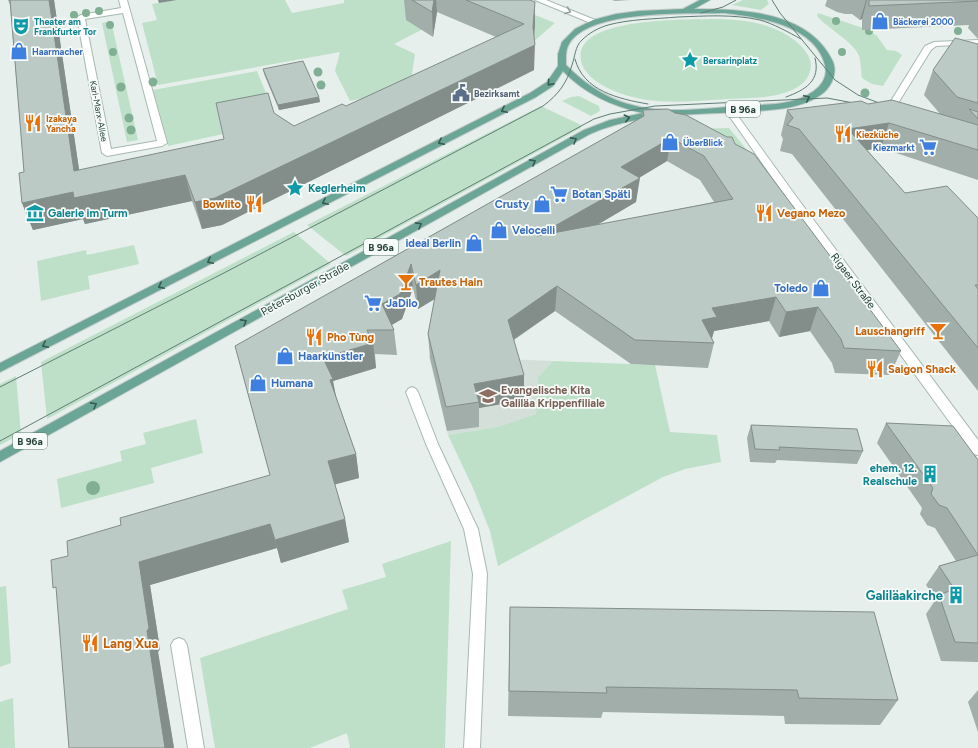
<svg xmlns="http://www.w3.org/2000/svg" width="978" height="748" font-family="Figtree,sans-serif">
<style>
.built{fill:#d4dfda}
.green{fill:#bfe0c8}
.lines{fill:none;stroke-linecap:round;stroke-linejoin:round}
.lane-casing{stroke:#a8b8b2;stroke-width:2}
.street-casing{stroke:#a8b8b2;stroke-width:2}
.primary-casing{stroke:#c2cac8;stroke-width:2}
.lane{fill:#fff;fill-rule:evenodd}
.street{fill:#fff;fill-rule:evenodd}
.primary{fill:#6aa596;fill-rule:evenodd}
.tram{stroke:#5f7d75;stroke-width:1}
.tree{fill:#80af93}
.wall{fill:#a1aea9;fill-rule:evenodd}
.shaded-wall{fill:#838d89}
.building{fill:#bbcac4;stroke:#838d89;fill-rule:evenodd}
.oneway{stroke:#92a09c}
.oneway2{stroke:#365b51}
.labels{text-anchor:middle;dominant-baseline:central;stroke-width:3.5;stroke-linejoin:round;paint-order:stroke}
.far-culture-label{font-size:9px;font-weight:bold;fill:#0d838f;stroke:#f7fbf9;text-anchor:start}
.far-shop-label{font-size:9px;font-weight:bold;fill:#366cbe;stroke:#f7fbf9;text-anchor:start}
.far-service-label{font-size:9px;font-weight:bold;fill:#4e5e75;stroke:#f7fbf9;text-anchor:start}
.far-street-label{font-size:9px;fill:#24423a;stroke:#f7fbf9}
.far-food-label{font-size:9px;font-weight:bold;fill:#c56008;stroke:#f7fbf9;text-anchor:start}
.shield{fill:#f7fbf9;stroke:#637a73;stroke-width:1}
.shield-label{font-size:10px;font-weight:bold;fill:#24423a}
.culture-label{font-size:11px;font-weight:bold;fill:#0d838f;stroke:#f7fbf9;text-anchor:start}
.shop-label{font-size:11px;font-weight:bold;fill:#366cbe;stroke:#f7fbf9;text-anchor:start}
.food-label{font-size:11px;font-weight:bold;fill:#c56008;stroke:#f7fbf9;text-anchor:start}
.street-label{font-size:11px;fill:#24423a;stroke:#f7fbf9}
.education-label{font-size:11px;font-weight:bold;fill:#785e54;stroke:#f7fbf9;text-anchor:start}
.near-culture-label{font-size:13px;font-weight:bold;fill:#0d838f;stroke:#f7fbf9;text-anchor:end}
.near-food-label{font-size:13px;font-weight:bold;fill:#c56008;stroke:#f7fbf9;text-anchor:start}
</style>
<rect width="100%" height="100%" fill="#e6efeb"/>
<path class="built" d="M429,356l48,2 76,3 -15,16 -2,37 -39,13 -49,8z"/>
<path class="green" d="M177,0h108l7,13 52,-10v-3h66l19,26 -35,18 21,10 -5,34 -60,13 -15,-30 5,-19 -182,33 -16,-62 15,-3 -5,-16z
M479,0h19l57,23 -22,19z
M743,0h24l2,4 -8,6 -29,-5z
M818,13l51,17 8,6 10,14 9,1 6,4 -19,31 -11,-2 -10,-6c-1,-7 -1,-16 -3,-22 -5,-14 -32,-28 -42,-40z
M713,19c30,0 64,4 87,26 6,6 11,13 11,21 -1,10 -6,17 -15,22 -20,11 -47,10 -70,11 -43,3 -85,8 -124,-14 -8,-5 -17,-12 -20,-21 -16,-48 106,-44 131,-45z
M111,21l27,119 -11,2 -25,-119z
M257,71l13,32 -52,9 5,22 -55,12 -15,-56z
M579,96l20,10 1,5 -9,5 -29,-15 9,-4z
M541,106l40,19v3l-235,128 -39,-31z
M729,128l18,22 -15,3 -43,-24z
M294,232l37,32 -284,155 -6,-57z
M134,245l5,19 -51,12 2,13 -49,12 -4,-40 49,-11 1,5z
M553,361l102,4 15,67 47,3 4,27 -36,7 -22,8 -165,89 -8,-35 -17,-43 -25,-53 49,-8 39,-13 2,-37z
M16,376l5,58 -21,11v-61z
M196,419l7,34 -52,15 3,15 -93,25 -4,-29 65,-18 -2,-10 26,-7 -3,-11z
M451,541l-6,207h-95l-3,-15 -37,15h-95l-15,-90 148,-49 -6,-19 44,-13 -4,-13z
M6,586l5,77 -11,4v-80z
M13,698l2,50h-15v-46z"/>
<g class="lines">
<g class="lane-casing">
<path id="lane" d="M412,387l4,2 2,3 20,52 40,85 9,45 -7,174h-16l9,-174 -9,-45 -38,-85 -20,-52 2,-3z
M179,638l5,2 3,5 17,103h-16l-17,-103 3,-5z"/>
</g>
<g class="street-casing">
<path id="street" d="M119,0h8l40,143 -5,3 -55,10 -5,-3 -25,-136 4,-2 40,-7zM123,13l34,128 -46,8 -26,-130z
M535,0h11l54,22 -4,2h-3z
M978,40v4l-42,2 -5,4 -36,58 4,3 -1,2c-4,1 -10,0 -12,-4l39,-63 9,-4z
M729,107l3,1 66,91 180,241v15l-5,-1 -183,-251 -65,-93z"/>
</g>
<g class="primary-casing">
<path id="primary" d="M700,0h10l-16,9c48,0 116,2 139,53 5,13 -3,27 -14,34 -23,15 -53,14 -79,16 -51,3 -103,1 -150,22l-590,328v-11l584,-321 26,-10 33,-7c-31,-7 -58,-19 -80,-42l-10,15 -17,11 -536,275v-9l530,-270 17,-11 11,-16v-12l4,-12 13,-13 18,-9 23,-6 23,-3 44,-2zM724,13c34,4 91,12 101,52 3,11 -3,20 -11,26 -22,16 -51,13 -76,15 -69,6 -119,13 -172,-41 0,-6 -1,-15 3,-21 20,-35 119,-30 155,-31z"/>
</g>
<use href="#lane" class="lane"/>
<use href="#street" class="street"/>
<use href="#primary" class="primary"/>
<path class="tram" d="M772,0l8,13 55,67 23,15 29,11
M701,13l22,-6 13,-7
M575,59c8,32 44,40 73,45
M786,97c19,-7 35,-16 29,-39
M0,387l222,-113 321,-168c15,-11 24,-23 29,-41 3,-8 3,-19 10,-25 7,-7 16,-12 26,-15 22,-6 47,-6 70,-8 27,-1 55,-3 82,3 14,4 28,12 41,19
M0,441l594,-322 16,-5 45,-8 172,-8 37,7"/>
</g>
<g class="tree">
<circle cx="99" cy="11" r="4"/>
<circle cx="86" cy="13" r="4"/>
<circle cx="74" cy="15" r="4"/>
<circle cx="836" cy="21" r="4"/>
<circle cx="110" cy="25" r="4"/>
<circle cx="869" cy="31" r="4"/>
<circle cx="958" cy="31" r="4"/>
<circle cx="113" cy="52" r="4"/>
<circle cx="842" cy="52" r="4"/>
<circle cx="318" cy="72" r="4.5"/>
<circle cx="153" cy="82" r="4.5"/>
<circle cx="321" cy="85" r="4.5"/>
<circle cx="121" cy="87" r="4.5"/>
<circle cx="865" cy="93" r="4.5"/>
<circle cx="129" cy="118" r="4.5"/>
<circle cx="131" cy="130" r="4.5"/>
<circle cx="93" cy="488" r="7"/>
</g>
<path class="wall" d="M8,0h46l25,170 145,-31 50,-26 20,13 52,-20 150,-69 -59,-25 -4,25 -27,-17 -2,-20h126l5,2 -1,32v36l-312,155 -20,4 -10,-28 -107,23 -2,-5 -50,11 -11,-27 2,-31 -14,-167z
M612,0h18l-15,1z
M827,0h151v39l-10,-11 1,-3 -107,5v-11l-2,1 -8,-6h-7l-8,-2 -12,-6z
M978,44v136l-97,-32 -14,2 38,43 73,25v173l-186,-237 -12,-3 3,-12 -2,-4 6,-25 81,-6 73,11 -17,-20 9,-25z
M263,69l56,28 1,5 -41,8 -15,-36z
M643,110l32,3 60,31 166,207 -11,24 -55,-2 -3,-10 -22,-32 -31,6 -10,-16 -55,10 -2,8 2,4 -6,25 -77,-4 -76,-53 -41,29 10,60 -45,8v19l-32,4 -17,-73 -2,-24 7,-35 -17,10 -5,-21 -11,31 -11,6 3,5 3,25 -22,-1 1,14 -43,13 3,15 20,58 3,24 -24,6 10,35 4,23 -68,21 -4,-15 -127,37 10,64 -2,3 16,96h-105l-1,-192 53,-31 149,-50 -35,-129 407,-229zM667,161l33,19 14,22 -117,23 39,-23 3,-24z
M886,423l92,37v202l-37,-1 -15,-47 10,-15 -10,-14 13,-19 17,-5 -21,-33 -8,-3 -7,-11 2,-6 -45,-65z
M751,425l112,26 -6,13 -80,-4 -2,3 -25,-1 -3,-24z
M510,607l388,93 -18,25 -95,-1 -1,-8 -181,-4 -2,6 -93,-2z
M978,690v42l-10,-30z"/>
<path class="shaded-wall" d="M49,0h5l29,196 102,-21 7,26 -107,23 -2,-5 -50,11 -11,-27 51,-11 1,-21z
M158,0h19l-18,3z
M434,0h2l1,12 -4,25 -1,-25z
M866,0h1l-5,19 -2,1z
M535,2v25l-2,19 2,-1 -1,25 -312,155 -20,4 -7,-27 338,-175z
M319,97l1,5 -41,8 -1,-5z
M889,123l-8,25 -40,6 7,-25z
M671,138l-4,23 -35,21 8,-4 -4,24 -100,59 1,-25 84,-69z
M411,264l2,24 -11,31 -17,10 -3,-25z
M440,270l1,25 -23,14 -2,-24z
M557,286l-2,25 -48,33 1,-24z
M776,297l-7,24 -55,10 -3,10 -9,-21 10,-12z
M818,307l-8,24 -31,6 7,-25z
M373,343l3,25 -43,13 4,22 -14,-45z
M524,375v25l-45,8v-6l-5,-18z
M356,454l3,24 -26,7 -5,-24z
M345,519l4,23 -68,21 -6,-23z
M270,524l7,24 -127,37 10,64 -2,3 16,96h-9l-18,-117 -8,-69z"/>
<path class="building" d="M10,0h39l25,171 150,-32 -8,-36 52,-10 6,20 20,13 48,-22 4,2 178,-82 -58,-24h64l5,2 -2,25 2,18 -320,153 -20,4 -10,-27 -111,23 -1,-6 -51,11 -3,-30 5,-1z
M412,0h22l-2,12z
M869,0h109v1l-109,5z
M955,38l23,6v59l-21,-6 -24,-27z
M303,61l16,36 -41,8 -15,-36z
M892,100l86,25v25l-89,-27 -41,6 57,64 42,-7 31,32v67h-3l3,4v59l-179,-219 -12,-4 6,-7 -6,-8 74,-9 7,3z
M668,109l7,4 11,2 41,22h5l3,7 19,10 147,197 -57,-3 -3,-9 -23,-32 -32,5 -10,-15 -64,11 5,9 -15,3 12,23 -79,-3 -78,-54 -49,34 16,55 -50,9 5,18 -33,5 -18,-73 12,-64 -24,15 -5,-21 -11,30 -18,10 12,26h-27l6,13 -50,15 10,21 -3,1 26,74 -28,7 17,58 -70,21 -5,-16 -131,38 10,66 -2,3 18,117h-96l-13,-161 -3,1 -2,-28 17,-4 -1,-15 54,-16 -1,-7 150,-43 -35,-129 409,-230 -1,-6zM671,138l33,18 29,43 -196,37 103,-58 -19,-11z
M969,109l9,3v7z
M886,423l67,3 25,34v95l-31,-47 -8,-3 -8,-11 2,-6z
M751,425l106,4 6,22 -84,-4 1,3 -25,-1z
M978,555v88l-23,-1 -16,-47 13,-5 -2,-3h3l-14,-21z
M510,607l364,5 24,88 -99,-2 -2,-8 -191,-3 1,6 -98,-2z"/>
<defs><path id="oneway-chevron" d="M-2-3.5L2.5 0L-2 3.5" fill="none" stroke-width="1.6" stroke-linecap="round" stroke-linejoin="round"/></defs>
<use class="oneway" href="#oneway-chevron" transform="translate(568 11) rotate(21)"/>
<g class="oneway2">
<use href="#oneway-chevron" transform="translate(550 83) rotate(131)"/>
<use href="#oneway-chevron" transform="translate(807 98) rotate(-25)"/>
<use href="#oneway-chevron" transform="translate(504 110) rotate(153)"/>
<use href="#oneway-chevron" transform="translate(627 118) rotate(-13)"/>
<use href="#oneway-chevron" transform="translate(574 140) rotate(-29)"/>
<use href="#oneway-chevron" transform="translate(441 142) rotate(153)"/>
<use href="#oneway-chevron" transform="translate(533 162) rotate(-29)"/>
<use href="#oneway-chevron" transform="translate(325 202) rotate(153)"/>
<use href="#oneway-chevron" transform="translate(419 225) rotate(-29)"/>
<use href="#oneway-chevron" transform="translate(210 261) rotate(153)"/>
<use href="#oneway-chevron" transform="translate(161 286) rotate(153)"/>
<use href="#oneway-chevron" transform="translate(244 322) rotate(-29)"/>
<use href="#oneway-chevron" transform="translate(45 345) rotate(153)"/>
<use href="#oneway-chevron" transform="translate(94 405) rotate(-29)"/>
</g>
<defs>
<g id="shop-bare" transform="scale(1.38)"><path d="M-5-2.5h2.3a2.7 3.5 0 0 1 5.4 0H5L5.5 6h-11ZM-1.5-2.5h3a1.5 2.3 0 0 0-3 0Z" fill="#3f7fe0" stroke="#f7fbf9" stroke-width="2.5" paint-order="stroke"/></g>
<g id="theatre-bare" transform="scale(1.38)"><path d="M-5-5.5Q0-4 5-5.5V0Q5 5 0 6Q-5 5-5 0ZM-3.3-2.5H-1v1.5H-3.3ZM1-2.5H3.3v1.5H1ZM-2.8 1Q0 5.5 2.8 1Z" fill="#0f9aa8" stroke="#f7fbf9" stroke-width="2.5" paint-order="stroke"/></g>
<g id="sight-bare" transform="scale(1.38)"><path d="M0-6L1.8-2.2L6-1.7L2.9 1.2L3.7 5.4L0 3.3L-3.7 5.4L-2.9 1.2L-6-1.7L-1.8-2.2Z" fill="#0f9aa8" stroke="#f7fbf9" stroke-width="2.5" paint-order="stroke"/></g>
<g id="civic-bare" transform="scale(1.38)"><path d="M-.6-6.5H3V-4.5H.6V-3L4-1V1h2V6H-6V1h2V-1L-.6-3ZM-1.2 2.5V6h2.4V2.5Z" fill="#5c6f8a" stroke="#f7fbf9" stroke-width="2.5" paint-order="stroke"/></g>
<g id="restaurant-bare" transform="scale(1.38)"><path d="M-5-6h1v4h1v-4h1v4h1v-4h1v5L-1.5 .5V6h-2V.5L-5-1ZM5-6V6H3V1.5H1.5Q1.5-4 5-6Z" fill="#e8710a" stroke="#f7fbf9" stroke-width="2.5" paint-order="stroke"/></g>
<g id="supermarket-bare" transform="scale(1.38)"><path d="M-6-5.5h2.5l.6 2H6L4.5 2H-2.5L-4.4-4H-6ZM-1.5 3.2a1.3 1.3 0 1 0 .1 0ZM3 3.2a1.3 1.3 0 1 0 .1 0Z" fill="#3f7fe0" stroke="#f7fbf9" stroke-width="2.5" paint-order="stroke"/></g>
<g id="museum-bare" transform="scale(1.38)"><path d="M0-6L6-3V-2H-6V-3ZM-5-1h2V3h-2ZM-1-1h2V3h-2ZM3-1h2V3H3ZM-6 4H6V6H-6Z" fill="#0f9aa8" stroke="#f7fbf9" stroke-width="2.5" paint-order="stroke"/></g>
<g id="bar-bare" transform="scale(1.38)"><path d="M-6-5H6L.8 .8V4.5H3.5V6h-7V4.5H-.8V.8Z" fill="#e8710a" stroke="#f7fbf9" stroke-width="2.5" paint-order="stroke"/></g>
<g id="school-bare" transform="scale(1.38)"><path d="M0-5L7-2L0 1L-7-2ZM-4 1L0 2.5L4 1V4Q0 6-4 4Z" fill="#8d6e63" stroke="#f7fbf9" stroke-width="2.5" paint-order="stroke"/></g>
<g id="building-bare" transform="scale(1.38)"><path d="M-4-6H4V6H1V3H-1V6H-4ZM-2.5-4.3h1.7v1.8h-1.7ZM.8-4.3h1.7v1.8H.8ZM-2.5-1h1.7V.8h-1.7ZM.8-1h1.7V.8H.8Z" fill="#0f9aa8" stroke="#f7fbf9" stroke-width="2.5" paint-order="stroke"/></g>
</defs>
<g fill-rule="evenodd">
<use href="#shop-bare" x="880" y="21"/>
<use href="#theatre-bare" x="21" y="26"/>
<use href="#shop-bare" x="19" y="51"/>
<use href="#sight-bare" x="690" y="60"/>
<use href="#civic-bare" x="461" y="93"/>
<use href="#restaurant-bare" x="33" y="123"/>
<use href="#restaurant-bare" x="843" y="134"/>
<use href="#shop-bare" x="670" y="142"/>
<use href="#supermarket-bare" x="928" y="147"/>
<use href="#sight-bare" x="295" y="188"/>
<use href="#supermarket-bare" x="559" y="194"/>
<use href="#restaurant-bare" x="254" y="204"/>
<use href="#shop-bare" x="542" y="204"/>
<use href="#museum-bare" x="35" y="213"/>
<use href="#restaurant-bare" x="764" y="213"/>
<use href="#shop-bare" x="499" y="230"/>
<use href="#shop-bare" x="474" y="243"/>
<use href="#bar-bare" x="406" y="282"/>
<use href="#shop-bare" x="821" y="288"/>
<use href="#supermarket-bare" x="373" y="303"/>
<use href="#bar-bare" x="938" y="331"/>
<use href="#restaurant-bare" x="314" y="337"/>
<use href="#shop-bare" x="285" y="356"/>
<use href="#restaurant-bare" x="875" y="369"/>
<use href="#shop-bare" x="258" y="383"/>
<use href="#school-bare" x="488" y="396"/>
<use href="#building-bare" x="930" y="474"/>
<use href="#building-bare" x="956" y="595"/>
<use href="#restaurant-bare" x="90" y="643"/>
</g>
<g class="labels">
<g class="far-culture-label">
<text x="34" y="21">Theater am<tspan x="34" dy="10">Frankfurter Tor</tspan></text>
<text x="703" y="60">Bersarinplatz</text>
</g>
<g class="far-shop-label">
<text x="893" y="21">Bäckerei 2000</text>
<text x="32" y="51">Haarmacher</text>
<text x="683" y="142">ÜberBlick</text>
<text x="915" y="147" text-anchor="end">Kiezmarkt</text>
</g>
<g class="far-service-label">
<text x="474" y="93">Bezirksamt</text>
</g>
<g class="far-street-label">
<text transform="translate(99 111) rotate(79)">Karl-Marx-Allee</text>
</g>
<g class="far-food-label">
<text x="46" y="118">Izakaya<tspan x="46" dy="10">Yancha</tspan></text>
<text x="856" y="134">Kiezküche</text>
</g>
<g class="shield">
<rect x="726" y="101" width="34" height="16" rx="3"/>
<rect x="364" y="239" width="34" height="16" rx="3"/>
<rect x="13" y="433" width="34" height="16" rx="3"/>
</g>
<g class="shield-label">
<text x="743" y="109">B 96a</text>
<text x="381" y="247">B 96a</text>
<text x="30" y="441">B 96a</text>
</g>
<g class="culture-label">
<text x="308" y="188">Keglerheim</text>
<text x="48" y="213">Galerie im Turm</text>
<text x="917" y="468" text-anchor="end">ehem. 12.<tspan x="917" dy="13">Realschule</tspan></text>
</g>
<g class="shop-label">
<text x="572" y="194">Botan Späti</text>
<text x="529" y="204" text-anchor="end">Crusty</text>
<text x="512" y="230">Velocelli</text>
<text x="461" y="243" text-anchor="end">ideal Berlin</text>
<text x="808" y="288" text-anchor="end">Toledo</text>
<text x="386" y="303">JaDilo</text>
<text x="298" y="356">Haarkünstler</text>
<text x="271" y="383">Humana</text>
</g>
<g class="food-label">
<text x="241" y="204" text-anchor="end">Bowlito</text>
<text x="777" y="213">Vegano Mezo</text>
<text x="419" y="282">Trautes Hain</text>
<text x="925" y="331" text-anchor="end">Lauschangriff</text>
<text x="327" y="337">Pho Tùng</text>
<text x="888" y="369">Saigon Shack</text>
</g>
<g class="street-label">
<text transform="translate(853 281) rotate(53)">Rigaer Straße</text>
<text transform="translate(305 289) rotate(-29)">Petersburger Straße</text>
</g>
<g class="education-label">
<text x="501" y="390">Evangelische Kita<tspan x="501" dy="13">Galiläa Krippenfiliale</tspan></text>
</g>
<g class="near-culture-label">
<text x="943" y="595">Galiläakirche</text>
</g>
<g class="near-food-label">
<text x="103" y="643">Lang Xua</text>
</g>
</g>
</svg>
